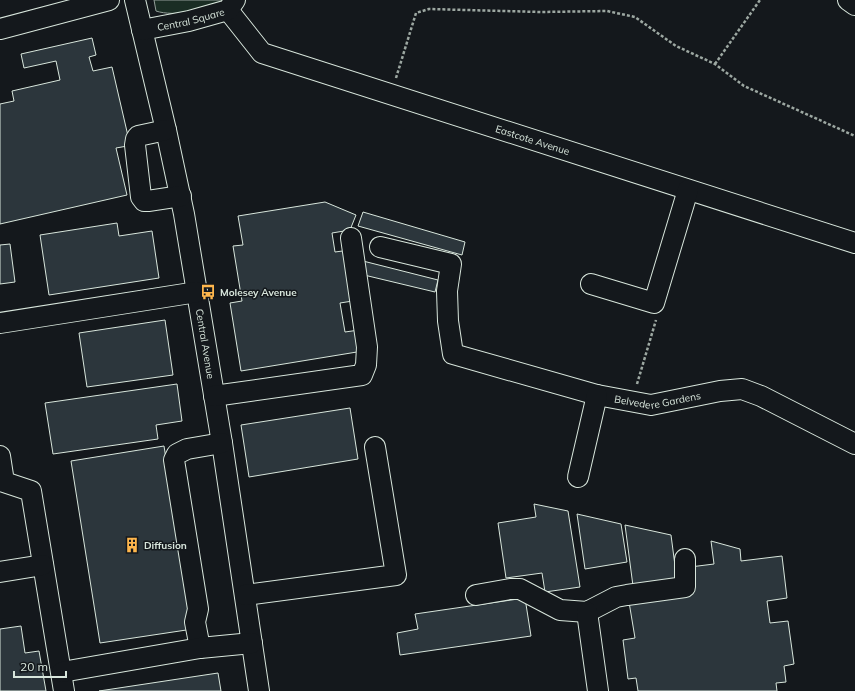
<svg xmlns="http://www.w3.org/2000/svg" width="855" height="691" font-family="Mulish,sans-serif">
<style>
.green{fill:#1a2d24;stroke:#939e99}
.building{fill:#2c363c;stroke:#d8e6dc}
.lines{fill:none;stroke-linecap:round;stroke-linejoin:round}
.minor-casing{stroke:#d8e6dc;stroke-width:22}
.path{stroke:#9da8a2;stroke-width:2.5;stroke-dasharray:3 2;stroke-linecap:butt}
.minor{stroke:#14181c;stroke-width:20}
.labels{text-anchor:middle;dominant-baseline:central;stroke-width:3;stroke-linejoin:round;paint-order:stroke}
.street-label{font-size:10px;fill:#d8e6dc;stroke:#14181c}
.poi-label{font-size:10px;font-weight:bold;fill:#d8e6dc;stroke:#14181c;text-anchor:start}
</style>
<rect width="100%" height="100%" fill="#14181c"/>
<path class="green" d="M154,0h69c-15,11 -49,17 -67,11z"/>
<path class="building" d="M92,38l4,17 -7,2 4,14 19,-4 16,69 5,9 -17,3 11,47 -127,29v-120l14,-3 -2,-10 48,-11 -4,-19 -32,7 -3,-14z
M325,202l31,13 -6,15 -18,3 3,19 15,-2 9,50 -19,3 5,29 14,-2 4,21 -122,20 -11,-68 12,-2 -9,-55 10,-1 -5,-29z
M363,212l102,30 -3,13 -104,-29z
M117,223l2,13 33,-5 7,47 -110,17 -9,-60z
M10,244l5,38 -15,2v-39z
M363,261l75,19 -3,12 -71,-17z
M165,320l8,55 -86,12 -8,-54z
M177,384l5,37 -26,4 2,14 -105,15 -8,-51z
M350,408l8,51 -109,18 -8,-52z
M164,446l29,183 -93,14 -29,-182z
M534,504l34,7 12,76 -35,5 -3,-19 -36,5 -8,-55 38,-6z
M577,514l44,10 6,38 -42,7z
M625,525l46,10 6,46 -44,5z
M711,541l29,8 1,12 41,-5 5,42 -20,3 3,22 18,-2 6,43 -10,2 2,16 -10,1 1,8h-139l-2,-13 -8,1 -5,-39 12,-2 -6,-36 65,-10 -4,-25 24,-3z
M525,598l6,38 -131,19 -3,-22 21,-4 -3,-15z
M21,626l4,27 14,-2 7,40h-46v-62z
M218,673l3,18h-122z"/>
<g class="lines">
<g class="minor-casing">
<g id="minor">
<path id="s1" d="M135,0l31,130 18,84 38,229 37,248"/>
<path d="M848,0l7,5"/>
<path id="s2" d="M228,10l34,43 593,190"/>
<path d="M0,29l109,-29"/>
<path id="s3" d="M142,30l47,-9 39,-11 7,-10"/>
<path d="M166,130l-28,6 -2,3 -1,6 6,52 3,4h4l33,-5"/>
<path id="s4" d="M380,247l71,17 -4,27 1,30 5,33 144,41 54,10 69,-14 22,-2 19,7 94,48"/>
<path d="M591,284l63,19 34,-113"/>
<path d="M0,323l197,-31"/>
<path d="M214,396l148,-21 4,-10 1,-18 -16,-109"/>
<path d="M0,456l4,26 27,9 33,200"/>
<path d="M578,477l19,-82"/>
<path d="M0,572l43,-7"/>
<path d="M245,595l151,-20 -21,-128"/>
<path d="M476,595l34,-6h10l40,21 27,2 29,-15 11,-2 58,-8v-28"/>
<path d="M587,612l11,79"/>
<path d="M200,648l-5,-26 3,-13 -24,-149 3,-6 10,-5 35,-6"/>
<path d="M62,672l138,-24 52,-5"/>
</g>
</g>
<path class="path" d="M715,64l45,-64
M396,78l20,-65 13,-4 112,3 66,-1 28,6 41,29 39,18 29,22 111,50
M637,384l19,-64"/>
<use href="#minor" class="minor"/>
</g>
<defs>
<g id="bus-bare" transform="scale(1.2)"><path d="M-5-6H5V4H4V6H2V4H-2V6H-4V4H-5ZM-3.5-4V0h7V-4ZM-3.5 1.2v1.5H-2V1.2ZM2 1.2v1.5H3.5V1.2Z" fill="#ffb74d" stroke="#14181c" stroke-width="2.5" paint-order="stroke"/></g>
<g id="building-bare" transform="scale(1.2)"><path d="M-4-6H4V6H1V3H-1V6H-4ZM-2.5-4.3h1.7v1.8h-1.7ZM.8-4.3h1.7v1.8H.8ZM-2.5-1h1.7V.8h-1.7ZM.8-1h1.7V.8H.8Z" fill="#ffb74d" stroke="#14181c" stroke-width="2.5" paint-order="stroke"/></g>
</defs>
<g fill-rule="evenodd">
<use href="#bus-bare" x="208" y="292"/>
<use href="#building-bare" x="132" y="545"/>
</g>
<g class="labels">
<g class="street-label">
<text stroke="none"><textPath href="#s3" startOffset="50">Central Square</textPath></text>
<text stroke="none"><textPath href="#s2" startOffset="339">Eastcote Avenue</textPath></text>
<text stroke="none"><textPath href="#s1" startOffset="351">Central Avenue</textPath></text>
<text stroke="none"><textPath href="#s4" startOffset="375">Belvedere Gardens</textPath></text>
</g>
<g class="poi-label">
<text x="220" y="292">Molesey Avenue</text>
<text x="144" y="545">Diffusion</text>
</g>
</g>
<path d="M14 671v6h52v-6" fill="none" stroke="#d8e6dc" stroke-width="2"/>
<text x="20" y="671" font-size="12" fill="#d8e6dc" stroke="#14181c" stroke-width="3" paint-order="stroke">20 m</text>
</svg>
